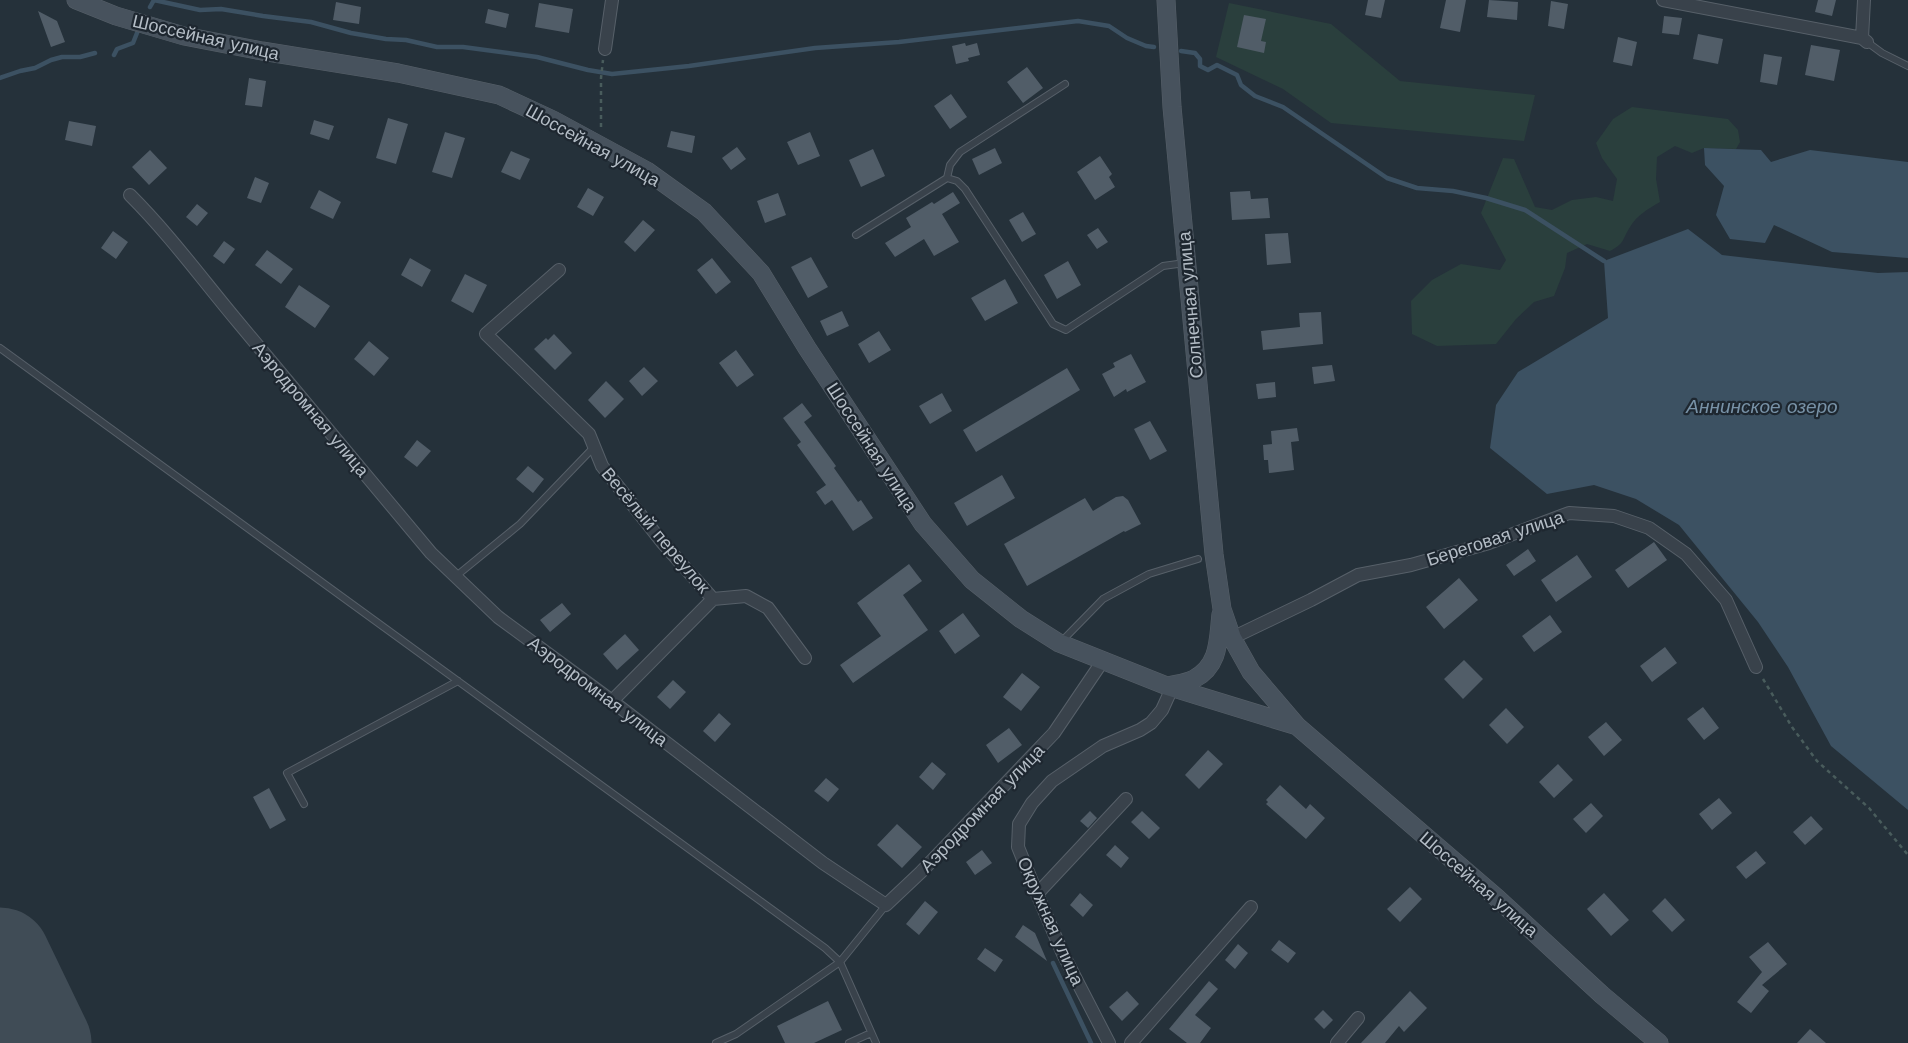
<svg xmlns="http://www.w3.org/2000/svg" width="1908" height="1043" font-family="'Work Sans',sans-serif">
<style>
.green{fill:#2a3f3d}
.water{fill:#3c5162}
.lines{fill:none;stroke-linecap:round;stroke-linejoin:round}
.stream{stroke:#3c5162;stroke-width:4.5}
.runway{stroke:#404c56;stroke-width:101}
.building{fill:#515d68}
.service-casing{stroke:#576069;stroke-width:8}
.minor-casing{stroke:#576069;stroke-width:14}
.secondary-casing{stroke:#576069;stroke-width:19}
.path{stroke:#495c5c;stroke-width:2.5;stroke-dasharray:4 4;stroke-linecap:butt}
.service{stroke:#39424b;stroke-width:6}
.minor{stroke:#39424b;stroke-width:12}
.secondary{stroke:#47525d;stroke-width:18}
.labels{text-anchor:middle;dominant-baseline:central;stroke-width:4.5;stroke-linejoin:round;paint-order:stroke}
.street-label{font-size:18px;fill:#b4bdc6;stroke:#1e2730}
.water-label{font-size:19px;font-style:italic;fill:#7892a7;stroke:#1e2730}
</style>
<rect width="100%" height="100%" fill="#25313a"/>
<path class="green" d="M1229,3l102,21 69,57 135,14 -11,46 -193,-18 -48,-34 -67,-32z
M1632,107l96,12 10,11 2,12 -4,7 -32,-1 -12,5 -17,-7 -18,11 -1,22 4,23c-12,7 -23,13 -30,25 -9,14 -4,15 -20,24l-23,-7 -20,9 -2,15 -11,28 -20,6 -18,17 -20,25 -59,2 -25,-12 -1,-33 21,-21 29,-16 39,6 6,-10 -25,-47 22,-55 11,1 21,48 17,3 20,-10 24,-3 17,4 4,-22 -15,-21 -6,-15 17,-24z"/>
<path class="water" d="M1704,148l57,2 10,12 39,-12 98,12v96l-76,-6 -58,-27 -9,18 -35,-4 -14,-24 8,-29 -19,-21z
M1688,229l34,26 156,18 30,-1v538l-77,-64 -43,-79 -30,-45 -79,-97 -43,-26 -42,-14 -47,9 -57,-46 6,-43 22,-33 90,-54 -4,-57z"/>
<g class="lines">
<path class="stream" d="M150,7l4,-7 46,10 21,-1 42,7 48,6 40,11 35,6 20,1 31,7h26l74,10 51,13 24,4 77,-8 126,-18 84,-6 179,-21 31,5 18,12 19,8 8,1
M1181,51l14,2 5,6v7l8,4 9,-5 20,10 4,10 14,11 28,11 104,71 30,10 36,3 33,7 39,12 79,51
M114,55l3,-6 16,-6 4,-10
M0,78l20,-7 15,-3 16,-8 11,-3h18l15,-4
M1053,963l38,80"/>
<path class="runway" d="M0,958l41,85"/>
</g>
<path class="building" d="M1368,0h17l-4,18 -16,-3z
M1446,0h20l-6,32 -20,-4z
M1489,0l29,2 -1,18 -30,-3z
M1818,0h18l-4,16 -17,-4z
M1551,1l17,3 -4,25 -16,-3z
M336,2l25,5 -2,17 -26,-4z
M539,3l34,6 -4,24 -34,-6z
M488,9l21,5 -3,14 -21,-5z
M38,11l19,10 8,21 -14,5z
M1244,15l22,4 -5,22 5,1 -2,11 -27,-6z
M1664,16l18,2 -3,17 -17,-2z
M1698,34l25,5 -5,25 -25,-5z
M1618,37l19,5 -5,24 -19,-4z
M965,43l1,3 11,-3 3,12 -12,3 1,3 -13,3 -4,-18z
M1811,45l29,5 -6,31 -29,-6z
M1764,54l18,3 -5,28 -17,-3z
M1027,67l16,21 -20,15 -16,-21z
M249,78l17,3 -4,26 -17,-2z
M951,94l16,23 -17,12 -16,-23z
M388,118l20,6 -12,40 -20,-6z
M314,120l20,6 -5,14 -19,-6z
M69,121l27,5 -4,20 -27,-6z
M671,131l24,5 -3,17 -25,-6z
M445,132l20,6 -13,40 -20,-6z
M810,132l10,24 -22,9 -11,-23z
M737,147l9,12 -15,11 -9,-12z
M995,148l7,15 -23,12 -7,-16z
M873,149l12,27 -24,11 -12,-27z
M150,150l17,18 -18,17 -17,-18z
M511,151l19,8 -10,21 -19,-8z
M1100,156l12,18 -3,3 6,10 -20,13 -18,-28z
M255,177l14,6 -8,20 -14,-5z
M588,188l16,9 -11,19 -16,-9z
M319,190l22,12 -8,17 -23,-11z
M1250,191l1,8 17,-1 2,20 -38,2 -2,-28z
M953,192l7,11 -18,11 17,28 -25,14 -10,-17 -29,18 -10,-14 26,-16 -5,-9 26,-16 2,2z
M778,193l8,22 -21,8 -8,-22z
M197,204l11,9 -11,13 -11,-9z
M1023,212l13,22 -14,8 -13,-22z
M643,220l12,10 -20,22 -11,-10z
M1098,228l10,14 -11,7 -10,-14z
M113,231l15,11 -12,17 -15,-11z
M1288,233l3,30 -24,2 -2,-31z
M224,241l11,8 -11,15 -11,-8z
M267,250l26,19 -12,15 -26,-19z
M811,257l17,30 -20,11 -17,-31z
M410,258l21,12 -9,17 -21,-12z
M712,258l19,24 -15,12 -19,-24z
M1068,261l13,24 -24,14 -13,-24z
M465,274l22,11 -14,28 -22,-12z
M1005,279l13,24 -33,18 -14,-23z
M299,285l31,21 -15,22 -30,-21z
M842,311l7,15 -22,10 -7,-15z
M1321,312l2,32 -60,6 -2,-19 39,-4 -1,-14z
M879,331l12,19 -22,13 -11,-19z
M554,334l18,19 -17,17 -21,-21 12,-11 2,2z
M369,341l20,17 -15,18 -20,-17z
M736,350l18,25 -17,12 -18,-24z
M1131,354l15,28 -19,10 -1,-3 -12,8 -12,-23 13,-7 -2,-4z
M1332,365l3,16 -21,3 -2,-17z
M644,367l14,14 -16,15 -13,-15z
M1067,368l13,22 -104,62 -13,-22z
M606,381l18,18 -19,19 -17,-18z
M1275,382l1,15 -18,2 -2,-15z
M942,393l10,18 -22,13 -11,-18z
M802,403l10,13 -8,6 32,44 -2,2 24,34 3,-2 12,18 -20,13 -21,-31 -7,5 -9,-13 10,-7 -29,-40 4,-3 -18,-24z
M1150,421l17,30 -17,9 -16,-31z
M1297,428l2,13 -8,1 3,28 -25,3 -1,-13h-4l-1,-15 9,-1 -1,-13z
M417,440l14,11 -14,16 -13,-10z
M528,466l16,13 -11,14 -17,-14z
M1002,475l13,23 -48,28 -13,-23z
M1123,496l5,4 13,24 -16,8 -1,-1 -97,55 -23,-42 81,-46 8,13 23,-14z
M1654,542l13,18 -39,28 -13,-18z
M1528,549l8,12 -22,15 -8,-11z
M1577,555l15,22 -36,25 -15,-22z
M909,564l13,17 -19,14 25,35 -75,53 -13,-18 41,-29 -24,-33z
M1459,578l19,22 -34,29 -18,-22z
M562,603l9,11 -21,18 -10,-12z
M963,613l17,23 -25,18 -16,-23z
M1550,615l12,17 -28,20 -12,-16z
M625,634l14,16 -22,20 -14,-16z
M1665,647l12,16 -25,19 -12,-16z
M1464,660l19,19 -20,20 -19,-20z
M1022,673l18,14 -19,24 -18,-14z
M673,680l13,12 -16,17 -13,-12z
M1703,707l16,21 -15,12 -17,-21z
M1506,708l18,19 -17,17 -18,-19z
M719,713l12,11 -16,18 -12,-11z
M1606,722l16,18 -18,16 -16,-19z
M1009,728l13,17 -24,18 -12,-18z
M1208,750l15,14 -24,25 -14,-14z
M932,762l14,12 -13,16 -14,-13z
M1558,764l15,16 -19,18 -15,-16z
M826,778l13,11 -11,13 -14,-11z
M1280,785l26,24 4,-5 15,14 -19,21 -40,-35 2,-2 -2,-2z
M269,788l17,32 -16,9 -17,-32z
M1719,798l13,15 -20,17 -13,-16z
M1591,803l12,13 -17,17 -13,-14z
M1090,811l7,7 -9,10 -8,-7z
M1142,811l18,17 -11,11 -18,-17z
M1811,816l12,13 -18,16 -12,-13z
M897,824l25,23 -20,21 -25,-23z
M1115,845l14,13 -8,10 -15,-13z
M982,850l10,13 -17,12 -9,-13z
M1756,851l10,12 -20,16 -10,-12z
M1410,887l12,12 -22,23 -13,-13z
M1080,893l13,12 -10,12 -13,-12z
M1604,893l25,27 -18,16 -24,-27z
M1665,898l20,22 -13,12 -20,-21z
M925,901l13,11 -19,23 -13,-11z
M1023,925l12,8 12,28 -32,-24z
M1279,940l17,13 -8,10 -17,-13z
M1768,942l19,22 -25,21 7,6 -18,22 -14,-11 25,-30 -13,-15z
M1238,944l10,9 -13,16 -10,-9z
M985,948l18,12 -8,12 -18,-13z
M1209,981l9,8 -23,26 16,13 -11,15h-13l-18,-14z
M1127,991l12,13 -17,17 -13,-14z
M1410,991l17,17 -23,24 -5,-6 -14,17h-24z
M828,1001l14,29 -28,13h-29l-8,-17z
M1323,1010l10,10 -9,9 -10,-10z
M1810,1029l16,14h-29z"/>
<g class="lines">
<g class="service-casing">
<path id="service" d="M1867,42l15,11 26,13
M947,178l3,-13 10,-13 105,-68
M856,235l91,-57 10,3 8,8 88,135 13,6 97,-64 22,-3
M0,348l825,600 15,14 36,81
M455,577l65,-53 73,-76
M1060,643l43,-44 46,-25 49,-15
M304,804l-17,-31 171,-92
M716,1043l20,-9 104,-72 46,-57
M849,1043l22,-10"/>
</g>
<g class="minor-casing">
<path id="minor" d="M1663,0l199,38 5,4
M1862,38l2,-38
M605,49l7,-49
M130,195c40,40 72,84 108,127 65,77 129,154 193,231l67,64 114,84 211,162 63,42 35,-33 133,-139 48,-71
M559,270l-73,64 103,100 13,32 60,76 51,57 33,-3 22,12 37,50
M1232,638l79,-38 47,-25 53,-10 78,-22 80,-30 45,3 35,12 37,26 40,46 30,67
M612,701l101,-102
M1037,894l89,-95
M1109,1043l-46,-89 -26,-60 -19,-47 1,-23 13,-21 20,-22 51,-35 37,-16 11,-7 11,-13 10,-22
M1131,1043l120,-136
M1337,1043l21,-25"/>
</g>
<g class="secondary-casing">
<path id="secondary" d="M76,0l40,16 68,20 78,15 136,22 101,22 54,25 94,51 57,41 57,61 46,75 116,176 49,56 49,39 38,24 108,43 130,40
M1166,0l6,107 42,447 8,55 10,29 19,34 46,54 200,172 105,97 57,48
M1168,686c8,-2 19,-3 26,-7 26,-14 24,-39 27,-65"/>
</g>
<path class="path" d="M601,127v-49l2,-18
M1763,679l29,48 25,34 52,47 39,47"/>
<use href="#service" class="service"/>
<use href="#minor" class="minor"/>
<use href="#secondary" class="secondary"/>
</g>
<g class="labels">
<g class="street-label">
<text transform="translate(206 37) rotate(13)">Шоссейная улица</text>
<text transform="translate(593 145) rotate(29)">Шоссейная улица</text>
<text transform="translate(1190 305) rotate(-95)">Солнечная улица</text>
<text transform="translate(311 409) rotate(50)">Аэродромная улица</text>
<text transform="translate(872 447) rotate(57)">Шоссейная улица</text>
<text transform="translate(656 530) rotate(50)">Весёлый переулок</text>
<text transform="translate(1495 538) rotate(-18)">Береговая улица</text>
<text transform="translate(598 691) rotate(37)">Аэродромная улица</text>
<text transform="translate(982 808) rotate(-46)">Аэродромная улица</text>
<text transform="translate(1479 884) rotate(41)">Шоссейная улица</text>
<text transform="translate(1051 921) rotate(66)">Окружная улица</text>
</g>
<g class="water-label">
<text x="1762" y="406">Аннинское озеро</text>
</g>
</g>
</svg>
